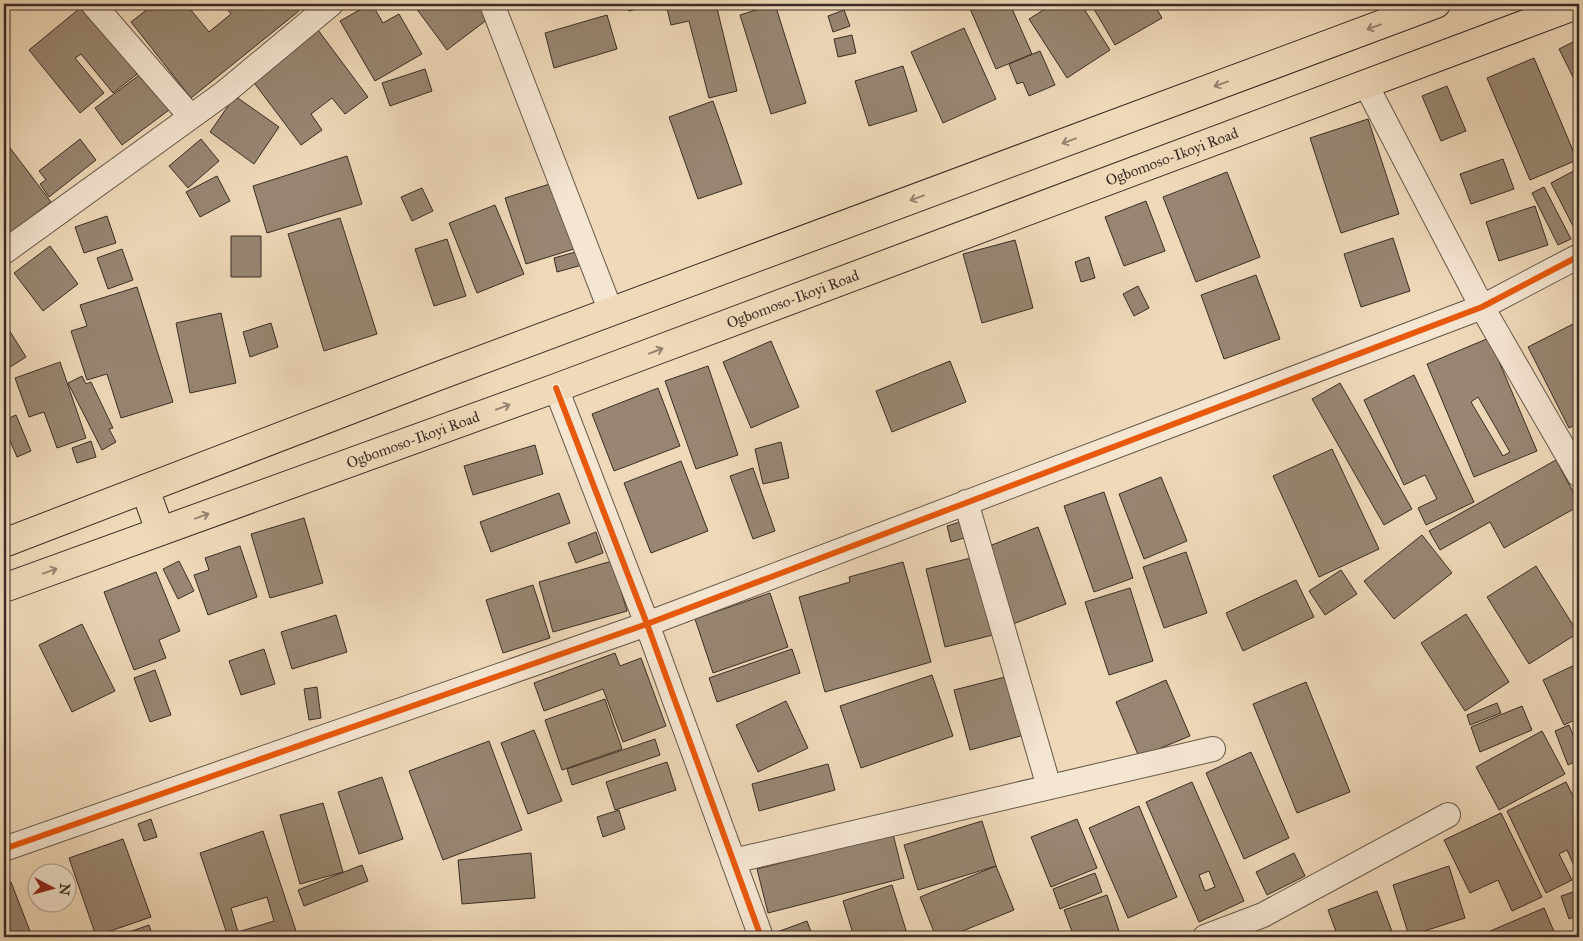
<svg xmlns="http://www.w3.org/2000/svg" width="1583" height="941" font-family="'IM FELL Great Primer',serif">
<style>
.building{fill:#988672;stroke:#3a2d26;fill-rule:evenodd}
.lines{fill:none;stroke-linecap:round;stroke-linejoin:round}
.minor-casing{stroke:#67584b;stroke-width:26}
.primary-casing{stroke:#3a2d26;stroke-width:30}
.minor{stroke:#f5e6d2;stroke-width:24}
.primary{stroke:#efd9b9;stroke-width:28}
.cycleway-casing{stroke:#f5e6d2;stroke-width:9}
.cycleway{stroke:#e8590c;stroke-width:6}
.oneway{stroke:#948370}
.labels{text-anchor:middle;dominant-baseline:central;stroke-width:4.5;stroke-linejoin:round;paint-order:stroke}
.street-label{font-size:15px;fill:#3a2d26;stroke:#f5e6d2}
</style>
<rect width="100%" height="100%" fill="#efd9b9"/>
<filter id="stains"><feTurbulence type="fractalNoise" baseFrequency=".004" numOctaves="4"/><feColorMatrix values="0 0 0 0 .2 0 0 0 0 .09 0 0 0 0 .02 0 0 0 .5 -.17"/></filter>
<radialGradient id="worn" r=".72"><stop offset=".6" stop-color="#630" stop-opacity="0"/><stop offset="1" stop-color="#630" stop-opacity=".3"/></radialGradient>
<path class="building" d="M85,4l56,67 -28,22 -32,-39 -6,4 29,35 -24,20 -51,-63z
M154,4h32l23,28 22,-18 -8,-10h70l6,7 -108,87 -60,-76z
M370,4h2l11,19 16,-9 23,40 -47,27 -35,-60z
M413,4h64l11,15 -41,31z
M616,4h28v3l-15,4 -1,-4 -10,2z
M666,4h50l21,87 -28,7 -20,-77 -18,4z
M775,4l31,99 -35,11 -31,-99z
M968,4h42l22,50 -36,15z
M1053,4h28l29,46 -43,28 -38,-59z
M1091,4h63l8,14 -47,27z
M844,10l6,16 -17,6 -5,-16z
M607,15l10,34 -63,19 -9,-35z
M964,28l32,71 -53,24 -32,-71z
M318,30l50,67 -23,17 -13,-16 -21,16 11,16 -21,15 -49,-65z
M852,35l4,18 -18,4 -4,-18z
M1579,39v50l-20,-40z
M1040,51l15,34 -26,11 -6,-14 -6,2 -8,-20z
M1534,58l43,102 -47,20 -43,-102z
M903,66l14,45 -48,15 -14,-45z
M425,69l7,22 -42,15 -8,-23z
M142,73l27,37 -47,35 -27,-37z
M1447,86l19,45 -25,10 -19,-45z
M235,96l44,31 -25,37 -44,-32z
M713,101l29,83 -44,15 -29,-82z
M1368,119l31,95 -58,19 -31,-95z
M80,139l16,21 -47,37 -9,-13 6,-4 -7,-9z
M201,139l18,22 -31,27 -19,-22z
M4,140l47,62 -45,34 -2,-4z
M347,156l15,48 -95,29 -14,-47z
M1503,159l11,30 -43,15 -11,-30z
M1579,168v65l-2,1 -26,-51z
M1227,172l33,85 -64,25 -33,-85z
M217,176l13,25 -30,16 -14,-25z
M556,182l21,66 -51,16 -21,-66z
M1544,187l27,52 -13,6 -26,-52z
M422,188l11,23 -21,10 -11,-24z
M1146,201l19,50 -41,15 -19,-49z
M495,205l29,69 -47,19 -28,-70z
M1535,206l13,39 -49,16 -13,-39z
M107,216l9,27 -32,10 -9,-26z
M340,218l37,116 -53,17 -36,-117z
M231,236h30v41h-30z
M1393,238l17,53 -49,16 -17,-53z
M447,239l19,57 -32,10 -19,-57z
M1015,240l18,68 -51,15 -19,-69z
M50,246l28,38 -35,27 -29,-38z
M122,249l11,31 -25,9 -11,-31z
M579,251l3,14 -25,7 -3,-14z
M1089,257l6,21 -14,4 -6,-20z
M1256,275l24,64 -56,20 -23,-64z
M1138,286l11,22 -15,8 -11,-22z
M137,287l36,115 -52,16 -14,-44 -20,6 -16,-49 16,-5 -7,-21z
M221,313l15,70 -46,10 -14,-70z
M4,322l22,35 -22,14z
M271,323l7,24 -28,10 -7,-25z
M1575,323l4,9v91l-10,5 -41,-81z
M1489,338l48,113 -63,26 -47,-113zM1478,397l32,55 -7,4 -32,-54z
M771,341l28,66 -48,21 -28,-66z
M950,361l16,41 -74,30 -16,-41z
M60,362l26,76 -29,10 -13,-36 -15,5 -14,-39z
M708,366l30,89 -42,14 -31,-88z
M1414,375l60,127 -48,23 -8,-17 19,-9 -12,-24 -21,10 -40,-85z
M82,376l4,8 5,-2 22,46 -4,1 7,13 -14,8 -34,-67z
M1340,383l72,126 -28,16 -72,-126z
M658,388l22,58 -66,25 -22,-57z
M16,415l15,36 -14,6 -13,-30v-7z
M91,441l5,16 -19,6 -5,-15z
M781,442l8,36 -26,6 -8,-35z
M535,445l8,29 -70,21 -9,-29z
M1332,449l47,100 -60,28 -46,-101z
M1556,460l23,43v3l-75,42 -14,-26 -50,28 -11,-19z
M681,461l27,70 -57,22 -27,-70z
M753,468l22,63 -22,8 -23,-63z
M1161,477l26,64 -43,18 -25,-65z
M1104,492l29,86 -39,14 -30,-86z
M559,493l11,30 -79,29 -11,-30z
M304,518l19,65 -53,15 -19,-64z
M960,522l4,16 -13,4 -4,-16z
M1038,527l28,77 -53,20 -29,-76z
M596,532l7,21 -27,10 -8,-20z
M1422,535l30,38 -58,46 -30,-38z
M240,546l17,51 -49,18 -14,-40 15,-5 -4,-12z
M1186,552l21,61 -43,15 -21,-61z
M975,557l18,78 -48,12 -19,-78z
M179,561l15,30 -16,8 -15,-30z
M612,561l15,50 -74,21 -14,-50z
M903,562l28,100 -106,30 -26,-95 51,-15 -1,-5z
M1536,566l42,67 -49,31 -42,-67z
M1341,570l16,24 -32,21 -16,-24z
M156,572l24,59 -21,9 7,18 -32,12 -30,-78z
M1296,580l18,37 -71,34 -17,-38z
M533,585l17,53 -47,15 -17,-53z
M1130,588l23,73 -44,14 -24,-73z
M770,593l18,54 -75,26 -18,-54z
M1466,614l43,68 -44,29 -44,-68z
M336,615l11,37 -55,17 -11,-37z
M82,624l33,67 -43,21 -33,-67z
M264,649l11,35 -34,11 -12,-34z
M792,649l8,24 -83,29 -8,-24z
M615,653l5,13 21,-8 25,68 -43,16 -20,-53 -59,22 -10,-28z
M1579,663v55l-15,7 -21,-45z
M155,670l16,45 -21,7 -16,-44z
M932,675l21,61 -92,32 -21,-62z
M1009,676l15,59 -54,15 -16,-60z
M1166,680l24,56 -51,21 -23,-55z
M1306,682l44,110 -53,21 -44,-109z
M317,687l4,31 -12,2 -5,-31z
M605,699l17,50 -60,21 -17,-50z
M4,701l6,19 -6,2z
M786,701l22,47 -50,24 -22,-47z
M1497,703l4,10 -31,12 -3,-10z
M1522,706l10,24 -52,22 -9,-25z
M1569,725l10,25v10l-11,5 -13,-34z
M534,730l28,71 -34,13 -27,-71z
M1542,731l23,43 -66,36 -23,-43z
M655,739l5,16 -88,30 -5,-16z
M489,741l33,89 -79,30 -34,-89z
M1251,752l38,86 -45,21 -38,-86z
M667,762l9,28 -61,20 -9,-28z
M828,764l7,26 -76,21 -7,-27z
M382,777l21,62 -44,15 -21,-62z
M1192,782l52,119 -45,21 -53,-120zM1209,871l6,16 -10,4 -6,-16z
M1566,782l13,26v69l-12,-27 -8,4 13,26 -26,13 -39,-82z
M323,803l20,69 -43,12 -20,-69z
M1139,806l38,91 -49,21 -39,-90z
M619,810l6,19 -22,8 -6,-20z
M1501,813l41,84 -30,14 -14,-31 -28,13 -26,-53z
M151,819l6,18 -13,4 -6,-17z
M1077,819l20,49 -46,19 -20,-50z
M982,821l14,45 -78,24 -14,-45z
M263,831l35,106h-70l-28,-84zM267,897l7,24 -36,11 -7,-24z
M893,834l11,44 -136,35 -11,-44z
M123,839l28,78 -55,19 -27,-78z
M531,853l4,45 -73,6 -4,-44z
M1294,853l11,23 -38,19 -11,-23z
M362,865l6,16 -64,25 -6,-16z
M996,866l18,44 -66,27h-12l-16,-40z
M1449,866l16,52 -56,18 -16,-51z
M1095,873l7,19 -42,17 -7,-20z
M11,882l20,52 -9,3h-18v-52z
M892,885l16,52h-54l-11,-36z
M1579,890v25l-10,4 -8,-23z
M1377,891l17,46h-56l-10,-27z
M1107,895l14,42h-47l-10,-27z
M1544,908l12,28 -4,1h-62l-2,-5z
M807,921l6,16h-34l-2,-5z
M149,925l4,12h-38z"/>
<g class="lines">
<g class="minor-casing">
<path id="minor" d="M93,4l98,113
M492,4l119,308
M1365,83l117,224 97,168
M4,252l220,-159 107,-89
M556,388l91,236 114,313
M966,502l83,285
M4,849l643,-225 835,-317 97,-51
M733,861l480,-112
M1205,937l58,-22 185,-100"/>
</g>
<g class="primary-casing">
<g id="primary">
<path d="M145,489l15,42"/>
<path d="M4,543l429,-165 1003,-374"/>
<path id="s1" d="M4,588l552,-200 1023,-384"/>
</g>
</g>
<use href="#minor" class="minor"/>
<use href="#primary" class="primary"/>
<g class="cycleway-casing">
<path id="cycleway" d="M556,388l91,236 114,313
M4,849l643,-225 835,-317 97,-51"/>
</g>
<use href="#cycleway" class="cycleway"/>
</g>
<defs><path id="oneway-shaft" d="M-6 0H5M1.5-3L5.5 0L1.5 3" fill="none" stroke-width="1.6" stroke-linecap="round" stroke-linejoin="round" transform="scale(1.25)"/></defs>
<g class="oneway">
<use href="#oneway-shaft" transform="translate(1374 27) rotate(160)"/>
<use href="#oneway-shaft" transform="translate(1221 84) rotate(160)"/>
<use href="#oneway-shaft" transform="translate(1069 141) rotate(160)"/>
<use href="#oneway-shaft" transform="translate(917 198) rotate(160)"/>
<use href="#oneway-shaft" transform="translate(656 351) rotate(-21)"/>
<use href="#oneway-shaft" transform="translate(503 407) rotate(-20)"/>
<use href="#oneway-shaft" transform="translate(202 516) rotate(-20)"/>
<use href="#oneway-shaft" transform="translate(50 571) rotate(-20)"/>
</g>
<g class="labels">
<g class="street-label">
<text stroke="none"><textPath href="#s1" startOffset="1245">Ogbomoso-Ikoyi Road</textPath></text>
<text stroke="none"><textPath href="#s1" startOffset="840">Ogbomoso-Ikoyi Road</textPath></text>
<text stroke="none"><textPath href="#s1" startOffset="435">Ogbomoso-Ikoyi Road</textPath></text>
</g>
</g>
<rect width="1583" height="941" fill="none" stroke="#efd9b9" stroke-width="20"/>
<rect x="5" y="5" width="1573" height="931" fill="none" stroke="#3a2d26" stroke-width="2.5"/>
<rect x="10" y="10" width="1563" height="921" fill="none" stroke="#3a2d26"/>
<g transform="translate(52 888) rotate(96)"><circle r="24" fill="#f5e6d2" stroke="#aa9c8d"/>
<path d="M0-4L9 19L0 12L-9 19Z" fill="#8f2418"/>
<text y="-8" font-size="14" font-weight="bold" text-anchor="middle" fill="#3a2d26">N</text>
</g>
<rect width="100%" height="100%" filter="url(#stains)"/>
<rect width="100%" height="100%" fill="url(#worn)"/>
</svg>
